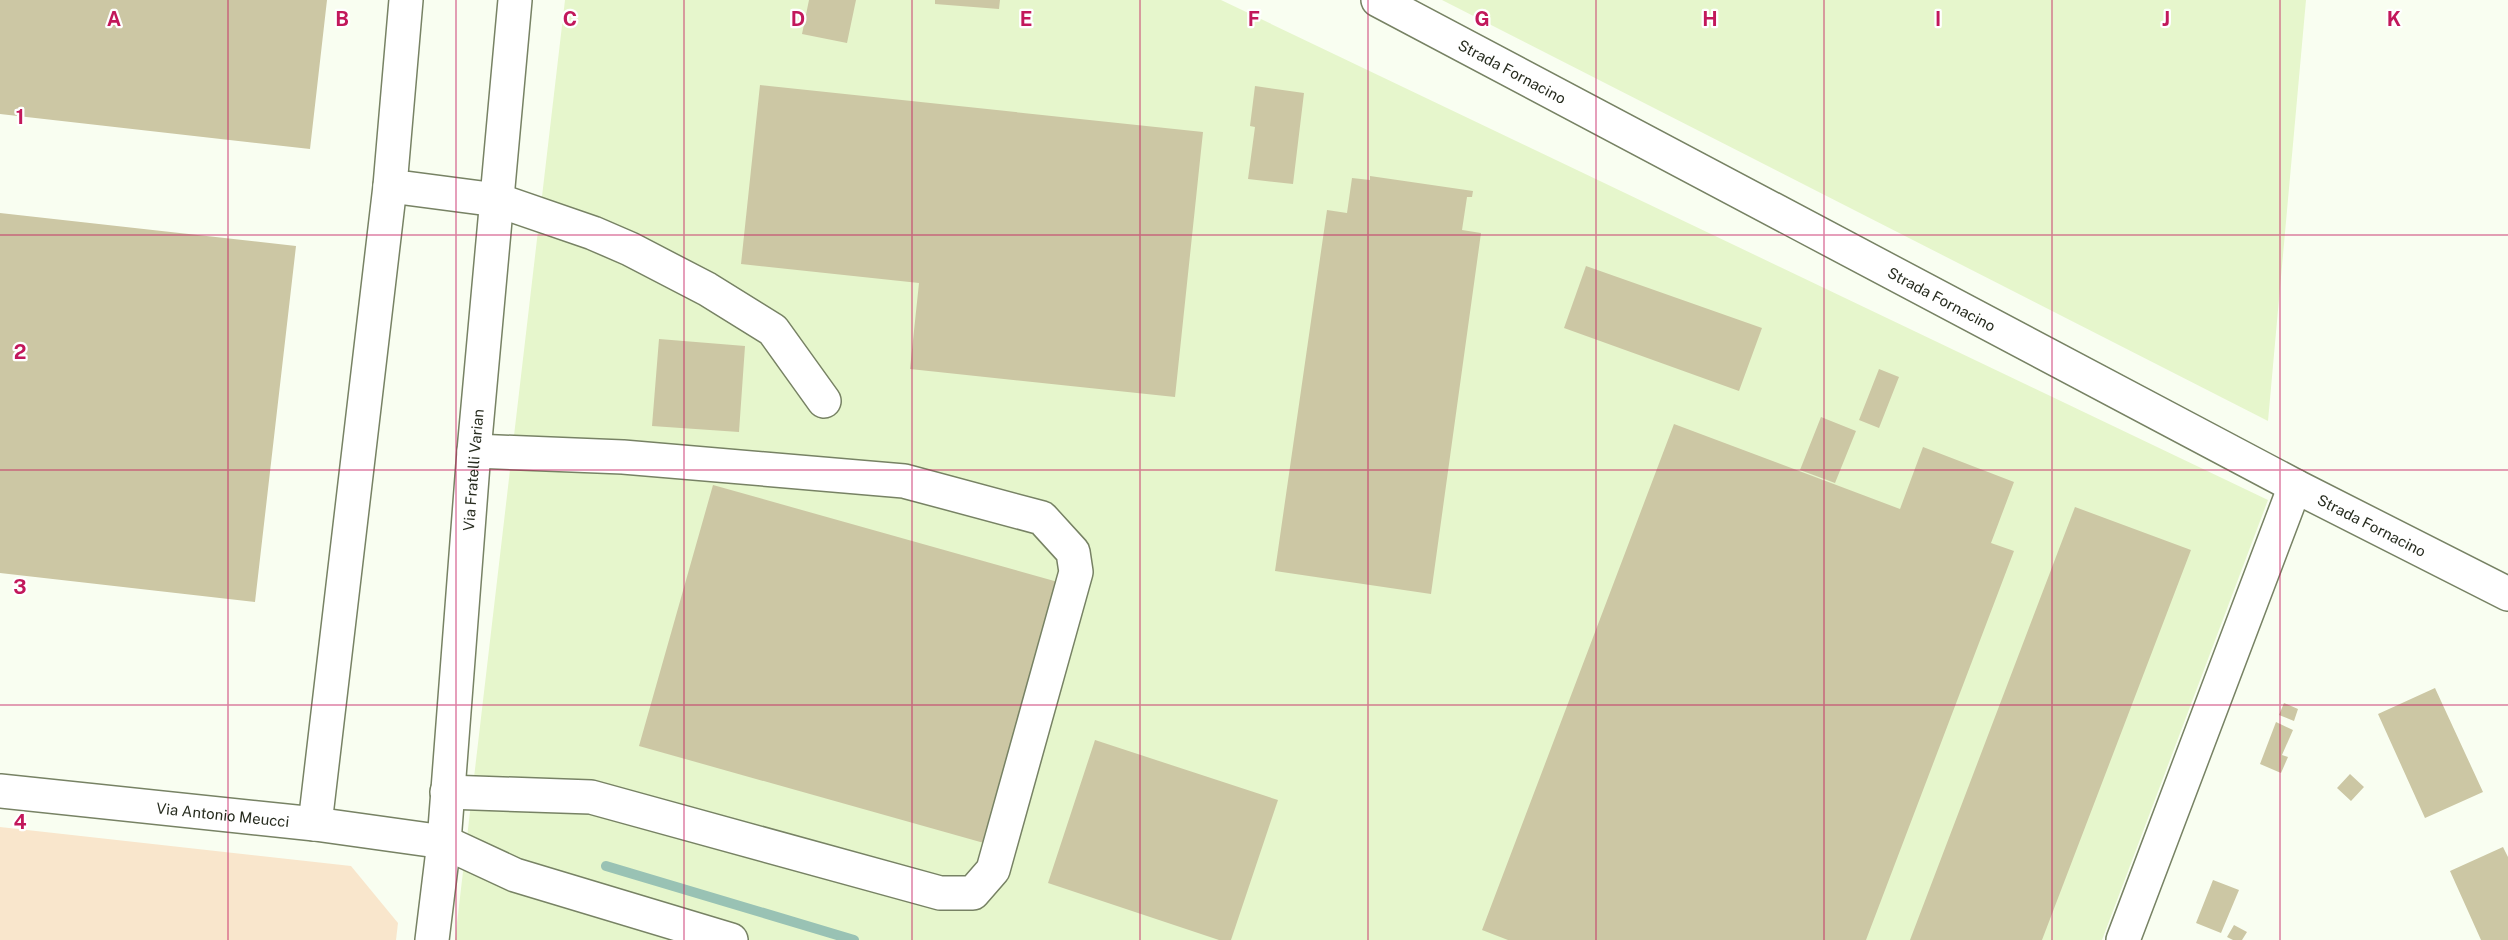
<svg xmlns="http://www.w3.org/2000/svg" width="2508" height="940" font-family="'Public Sans',sans-serif">
<style>
.built{fill:#e6f6cc}
.green{fill:#f9e6cc}
.lines{fill:none;stroke-linecap:round;stroke-linejoin:round}
.stream{stroke:#99c2b4;stroke-width:10}
.building{fill:#ccc7a4}
.minor-casing{stroke:#778264;stroke-width:36}
.minor{stroke:#fff;stroke-width:33}
.grid{fill:none;stroke:#c2185b;stroke-width:1.5;stroke-opacity:0.55}
.labels{text-anchor:middle;dominant-baseline:central;stroke-width:4.5;stroke-linejoin:round;paint-order:stroke}
.street-label{font-size:15px;fill:#272c1f;stroke:#fff}
.grid-label{font-size:20px;text-anchor:middle;font-weight:bold;fill:#c2185b;stroke:#fff;stroke-width:4.5;stroke-linejoin:round;paint-order:stroke}
</style>
<rect width="100%" height="100%" fill="#f9fef1"/>
<path class="built" d="M565,0h656l1047,500 -166,440h-1647z
M1442,0h864l-38,421z"/>
<path class="green" d="M0,827l351,39 47,57 -2,17h-396z"/>
<g class="lines">
<path class="stream" d="M606,866l248,74"/>
</g>
<path class="building" d="M0,0h327l-17,149 -310,-35z
M809,0h47l-9,43 -45,-9z
M935,0h65l-1,9 -64,-5z
M760,85l443,47 -28,265 -265,-28 9,-86 -178,-19z
M1255,86l49,7 -11,91 -45,-5 7,-52 -5,-1z
M1370,176l103,15 -1,6h-5l-5,33 19,3 -50,361 -156,-23 52,-361 20,3 5,-35 18,2z
M0,213l296,33 -41,356 -255,-29z
M1586,266l176,62 -23,63 -175,-63z
M659,339l86,7 -6,86 -87,-6z
M1879,369l20,8 -20,51 -20,-8z
M1821,417l35,14 -21,52 -35,-13z
M1674,424l226,85 23,-62 91,35 -23,61 23,8 -148,389h-358l-26,-10z
M713,485l352,99 -74,261 -352,-99z
M2075,507l116,43 -149,390h-132z
M2435,688l48,104 -58,26 -47,-104z
M2284,703l14,6 -4,12 -15,-6z
M2276,722l17,8 -11,25 6,2 -7,16 -21,-9z
M1095,740l183,60 -47,140h-12l-171,-57z
M2350,774l14,13 -13,14 -14,-13z
M2503,847l5,10v83h-27l-31,-69z
M2213,880l26,10 -18,43 -25,-10z
M2234,925l13,7 -5,8h-9l-6,-3z"/>
<g class="lines">
<g class="minor-casing">
<g id="minor">
<path d="M406,0l-16,186 107,14 96,33 37,16 77,40 66,41 51,71"/>
<path id="s1" d="M1378,0l917,486 213,108"/>
<path id="s2" d="M0,791l315,33 129,18 71,33 216,65"/>
<path d="M447,792l144,5 349,96h33l20,-23 83,-298 -3,-20 -31,-34 -138,-37 -281,-24 -149,-6"/>
<path d="M315,824l75,-638"/>
<path id="s3" d="M432,940l12,-98 30,-391 41,-451"/>
<path d="M2123,940l172,-454"/>
</g>
</g>
<use href="#minor" class="minor"/>
</g>
<path class="grid" d="M228,0v940M456,0v940M684,0v940M912,0v940M1140,0v940M1368,0v940M1596,0v940M1824,0v940M2052,0v940M2280,0v940M0,235h2508M0,470h2508M0,705h2508"/>
<g class="labels">
<g class="street-label">
<text stroke="none"><textPath href="#s1" startOffset="152">Strada Fornacino</textPath></text>
<text stroke="none"><textPath href="#s1" startOffset="638">Strada Fornacino</textPath></text>
<text stroke="none"><textPath href="#s3" startOffset="472">Via Fratelli Varian</textPath></text>
<text stroke="none"><textPath href="#s1" startOffset="1124">Strada Fornacino</textPath></text>
<text stroke="none"><textPath href="#s2" startOffset="224">Via Antonio Meucci</textPath></text>
</g>
</g>
<g class="grid-label">
<text x="114" y="26">A</text>
<text x="342" y="26">B</text>
<text x="570" y="26">C</text>
<text x="798" y="26">D</text>
<text x="1026" y="26">E</text>
<text x="1254" y="26">F</text>
<text x="1482" y="26">G</text>
<text x="1710" y="26">H</text>
<text x="1938" y="26">I</text>
<text x="2166" y="26">J</text>
<text x="2394" y="26">K</text>
<text x="20" y="124">1</text>
<text x="20" y="359">2</text>
<text x="20" y="594">3</text>
<text x="20" y="829">4</text>
</g>
</svg>
